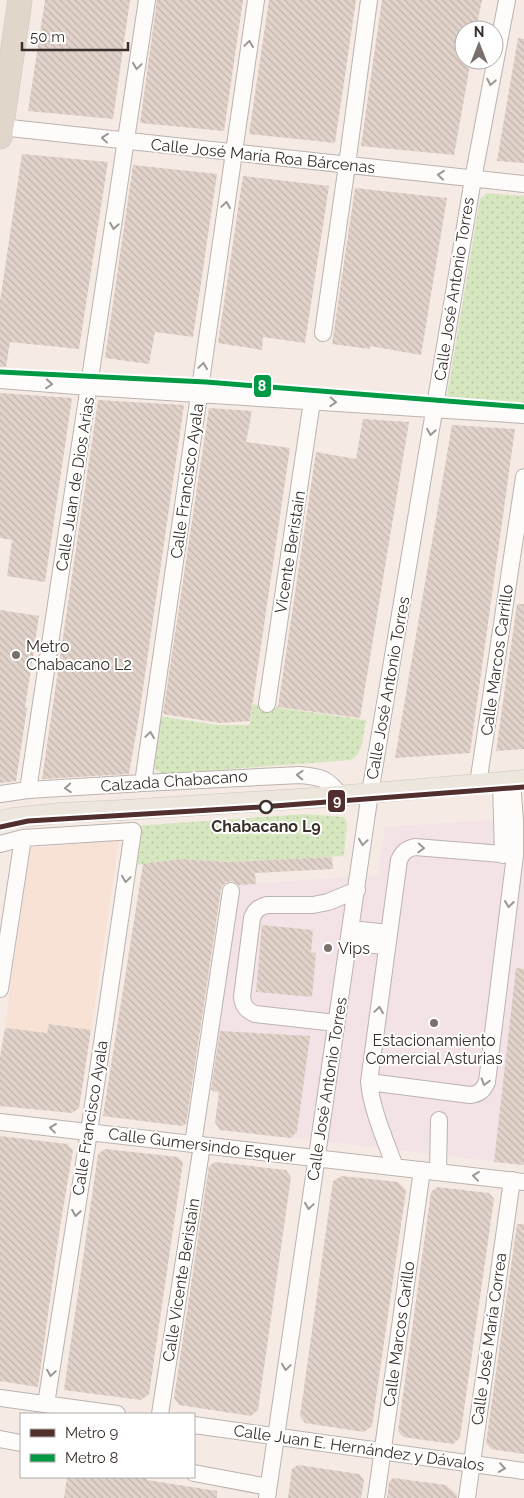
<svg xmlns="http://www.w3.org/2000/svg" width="524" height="1498" font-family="Raleway,sans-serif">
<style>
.commercial{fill:#f3e2e6}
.built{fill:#f8e1d5}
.park{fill:url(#park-dots)}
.building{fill:url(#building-back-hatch)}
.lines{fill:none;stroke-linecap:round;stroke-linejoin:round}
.minor-casing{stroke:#bcb3ae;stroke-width:18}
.major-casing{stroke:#ccc6c3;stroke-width:21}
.highway-casing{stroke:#ccc6c3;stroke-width:25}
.minor{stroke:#fefcfb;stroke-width:16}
.major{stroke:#ece6dd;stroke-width:20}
.highway{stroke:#e1d6ca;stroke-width:24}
.metro-1-casing{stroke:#fff;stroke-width:9}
.metro-2-casing{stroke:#fff;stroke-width:9}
.metro-1{stroke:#512f2e;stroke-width:5}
.metro-2{stroke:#009a44;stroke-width:5}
.oneway{stroke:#9c9693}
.poi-dot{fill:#7b716c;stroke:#fff;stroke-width:2}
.stop-dot{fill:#fff;stroke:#3a302b;stroke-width:2.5}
.labels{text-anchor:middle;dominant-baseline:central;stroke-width:4;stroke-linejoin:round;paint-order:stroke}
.street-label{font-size:16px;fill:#3a302b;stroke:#fff}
.poi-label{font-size:16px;fill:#3a302b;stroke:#fff;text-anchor:start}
.stop-label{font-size:16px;font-weight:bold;fill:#3a302b;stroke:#fff}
.line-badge{stroke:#fff;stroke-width:2}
.badge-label{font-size:14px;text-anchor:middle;font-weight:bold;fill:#fff}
</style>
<defs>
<pattern id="park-dots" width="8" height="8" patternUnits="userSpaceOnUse" patternTransform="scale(1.25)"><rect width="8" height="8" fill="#d6e7c0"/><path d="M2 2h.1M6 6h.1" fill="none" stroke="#b8c6a5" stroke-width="1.8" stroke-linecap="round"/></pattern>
<pattern id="building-back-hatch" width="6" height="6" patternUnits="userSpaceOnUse" patternTransform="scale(1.25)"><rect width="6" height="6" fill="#e1d2ca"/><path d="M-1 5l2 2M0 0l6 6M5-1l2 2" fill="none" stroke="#c2b5ae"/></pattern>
</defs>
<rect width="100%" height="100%" fill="#f5eae4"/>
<path class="commercial" d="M524,818v347l-304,-36 -5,-6 4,-30 -11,-4 30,-204 140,-10 7,-48z"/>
<path class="built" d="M119,840l-28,190 -42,-6 -2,9 -42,-5 25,-180z"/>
<path class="park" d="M487,193l37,3v209l-73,-5 -4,-4 33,-197z
M253,704l113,16c-3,14 -2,33 -15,40l-188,14 -8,-5 -2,-11 6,-42 59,9h32z
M306,814l38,3 3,6 -3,33 -115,6 -49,-3 -43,6 4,-31 -8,-8z"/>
<path class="building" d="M45,0h85l-17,119 -85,-8z
M157,0h86l-19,131 -84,-8z
M269,0h87l-21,143 -86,-9z
M382,0h100l-6,30h-12v30h7l-17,95 -93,-9z
M518,38l6,1v124l-27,-2z
M22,154l86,8 -29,187 -69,-7 -4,25h-6v-66z
M133,165l84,9 -24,163 -38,-5 -6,32 -44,-6z
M243,176l86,10 -24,157 -42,-6 -1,13 -44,-7z
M355,188l92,10 -26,157 -51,-9v3l-38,-5z
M0,393l72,5 -27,184 -38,-6 5,-36 -12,-2z
M98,400l86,5 -45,311 -10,58 -87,5z
M209,408l43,3 -6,31 44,6 -40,273 -30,2 -57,-9z
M363,419l46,3 -49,296 -82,-11 38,-255 40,7z
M452,425l63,4 -45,324 -75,5z
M517,604h7v145l-28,2z
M0,610l39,6 -14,92h2l-11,73 -16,2z
M332,857l1,12 -78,4 1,11 -17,1 -7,-4 -5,1 -4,3 -2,5 -35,234 -4,2 -79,-10 40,-252 37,-5 49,3z
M262,925l51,5 -2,22 5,1 -4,44 -56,-5z
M516,968l8,1v196l-30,-3z
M49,1024l42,6 -12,78 -7,5 -72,-7v-49l5,-29 42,5z
M220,1031l90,5 -13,96 -7,6 -70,-8 -5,-8 4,-29 -8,-3z
M0,1136l67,8 6,6 -13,77 -22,160 -38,-6z
M105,1149l73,8 5,5 -34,232 -8,6 -77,-10 34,-236z
M215,1162l71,8 5,7 -33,233 -7,6 -72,-11 -5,-7 35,-232z
M342,1176l56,6 8,8 -34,236 -8,6 -59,-9 -5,-7 33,-235z
M437,1187l52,6 5,6 -34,239 -7,6 -50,-7 -5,-6 33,-239z
M517,1224h7v230l-33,-5 -5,-6z
M298,1465l61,9 5,6 -3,18h-73l4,-29z
M67,1477h80v3l70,11v7h-153z
M393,1478l53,7 11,10v3h-70l2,-16z"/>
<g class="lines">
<g class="minor-casing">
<path id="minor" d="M1,127l523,57
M323,333l24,-168 22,-165
M0,380l89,7 435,28
M267,704l45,-303
M512,781l3,39v35l-28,227c-4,9 -8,12 -17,13l-101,-13 30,-222c4,-8 7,-11 16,-13l100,8
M501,782l2,73
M143,783l113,-783
M478,784l46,-307
M28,790l119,-790
M0,794l28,-4 115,-7 157,-8c22,2 27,3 41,21
M0,844l23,-6 110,-7 -44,301 -43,272
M351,929l38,4
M349,943l38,3
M0,989l23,-151
M336,1023l-81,-9c-9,-4 -12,-8 -13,-17l10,-79c3,-8 7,-11 15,-13h46l15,-3 29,-12
M369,1082c3,29 16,57 26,85
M0,1122l524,60
M193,1144l38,-253
M438,1172l1,-52
M0,1398l117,16
M160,1414l42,-269
M194,1425l330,46
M0,1439l21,4
M194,1473l74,14
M267,1498l103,-705 103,-614 34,-179
M376,1498l46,-328
M467,1498l45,-318"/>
</g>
<g class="major-casing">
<path id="major" d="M0,821l13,-3 46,-5 65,-3 189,-12 211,-18"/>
</g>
<g class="highway-casing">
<path id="highway" d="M0,137l20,-137"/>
</g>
<use href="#minor" class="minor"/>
<use href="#major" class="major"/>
<use href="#highway" class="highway"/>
<g class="metro-1-casing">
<path id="metro-1" d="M0,827l28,-6 233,-14 263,-20"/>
</g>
<g class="metro-2-casing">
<path id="metro-2" d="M0,372l206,10 318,25"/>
</g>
<use href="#metro-1" class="metro-1"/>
<use href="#metro-2" class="metro-2"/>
</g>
<defs><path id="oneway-chevron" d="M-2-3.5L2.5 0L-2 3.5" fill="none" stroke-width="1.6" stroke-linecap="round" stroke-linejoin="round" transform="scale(1.25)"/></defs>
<g class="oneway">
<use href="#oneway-chevron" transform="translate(249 44) rotate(-82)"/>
<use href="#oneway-chevron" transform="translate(137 66) rotate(98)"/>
<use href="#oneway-chevron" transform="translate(491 82) rotate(101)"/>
<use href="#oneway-chevron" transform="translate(105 138) rotate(-174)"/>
<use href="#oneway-chevron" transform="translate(441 175) rotate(-174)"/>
<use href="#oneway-chevron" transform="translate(226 205) rotate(-82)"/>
<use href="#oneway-chevron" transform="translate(114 226) rotate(99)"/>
<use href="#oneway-chevron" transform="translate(203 366) rotate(-82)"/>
<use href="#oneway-chevron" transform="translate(49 384) rotate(5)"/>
<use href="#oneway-chevron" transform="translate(333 402) rotate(3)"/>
<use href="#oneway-chevron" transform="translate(431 432) rotate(99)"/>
<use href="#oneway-chevron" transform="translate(150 735) rotate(-82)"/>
<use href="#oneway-chevron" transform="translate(300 775) rotate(-178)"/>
<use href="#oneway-chevron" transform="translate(68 788) rotate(176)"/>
<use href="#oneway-chevron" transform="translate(363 842) rotate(98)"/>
<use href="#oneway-chevron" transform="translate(421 848) rotate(3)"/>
<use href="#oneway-chevron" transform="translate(126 879) rotate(98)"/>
<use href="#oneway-chevron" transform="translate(509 904) rotate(97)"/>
<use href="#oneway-chevron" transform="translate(379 1010) rotate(-82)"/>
<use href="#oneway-chevron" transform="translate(485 1082) rotate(106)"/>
<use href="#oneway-chevron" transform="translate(53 1128) rotate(-173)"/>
<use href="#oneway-chevron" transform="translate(476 1176) rotate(-173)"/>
<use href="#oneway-chevron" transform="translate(309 1206) rotate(98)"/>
<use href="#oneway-chevron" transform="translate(76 1213) rotate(99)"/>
<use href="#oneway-chevron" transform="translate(286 1367) rotate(98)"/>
<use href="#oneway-chevron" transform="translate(51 1373) rotate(99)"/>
<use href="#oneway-chevron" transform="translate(502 1468) rotate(8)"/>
</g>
<g class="poi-dot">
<circle cx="16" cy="655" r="5"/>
<circle cx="328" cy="948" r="5"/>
<circle cx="434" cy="1023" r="5"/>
</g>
<circle class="stop-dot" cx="266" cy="807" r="6"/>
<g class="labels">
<g class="street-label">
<text transform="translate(263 156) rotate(6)">Calle José María Roa Bárcenas</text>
<text transform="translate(454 289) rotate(-81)">Calle José Antonio Torres</text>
<text transform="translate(187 481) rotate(-82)">Calle Francisco Ayala</text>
<text transform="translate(75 484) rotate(-81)">Calle Juan de Dios Arias</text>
<text transform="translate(290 552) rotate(-81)">Vicente Beristain</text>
<text transform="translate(497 660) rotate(-82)">Calle Marcos Carrillo</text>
<text transform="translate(388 688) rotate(-80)">Calle José Antonio Torres</text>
<text transform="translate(174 781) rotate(-4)">Calzada Chabacano</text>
<text transform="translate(327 1089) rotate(-81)">Calle José Antonio Torres</text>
<text transform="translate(90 1118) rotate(-81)">Calle Francisco Ayala</text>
<text transform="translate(202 1145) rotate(7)">Calle Gumersindo Esquer</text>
<text transform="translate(181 1280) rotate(-81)">Calle Vicente Beristain</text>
<text transform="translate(399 1334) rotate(-82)">Calle Marcos Carillo</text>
<text transform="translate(489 1339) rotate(-82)">Calle José María Correa</text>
<text transform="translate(359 1448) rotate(8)">Calle Juan E. Hernández y Dávalos</text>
</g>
<g class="poi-label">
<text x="26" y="646">Metro<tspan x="26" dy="18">Chabacano L2</tspan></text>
<text x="338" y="948">Vips</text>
<text x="434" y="1040" text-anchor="middle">Estacionamiento<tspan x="434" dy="18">Comercial Asturias</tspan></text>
</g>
<g class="stop-label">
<text x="266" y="826">Chabacano L9</text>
</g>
</g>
<g class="line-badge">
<rect x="253" y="374" width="19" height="24" rx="5" fill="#009a44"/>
<rect x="327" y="789" width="19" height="24" rx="5" fill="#512f2e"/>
</g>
<g class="badge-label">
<text x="262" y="391">8</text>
<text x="337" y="806">9</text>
</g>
<rect x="20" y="1413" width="175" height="65" fill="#ffffff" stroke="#b0acaa"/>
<rect x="30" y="1429" width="25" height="8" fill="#512f2e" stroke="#b0acaa"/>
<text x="65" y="1438" font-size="15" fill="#3a302b">Metro 9</text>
<rect x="30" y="1454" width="25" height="8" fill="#009a44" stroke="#b0acaa"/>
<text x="65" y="1463" font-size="15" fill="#3a302b">Metro 8</text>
<g transform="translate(479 45)"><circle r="24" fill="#ffffff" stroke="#b0acaa"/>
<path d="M0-4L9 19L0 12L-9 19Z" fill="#7b716c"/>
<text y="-8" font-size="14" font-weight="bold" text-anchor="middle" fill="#3a302b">N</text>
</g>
<path d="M22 42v8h106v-8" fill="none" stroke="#3a302b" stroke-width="2.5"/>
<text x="30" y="42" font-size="15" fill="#3a302b" stroke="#ffffff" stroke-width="4" paint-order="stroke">50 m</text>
</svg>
